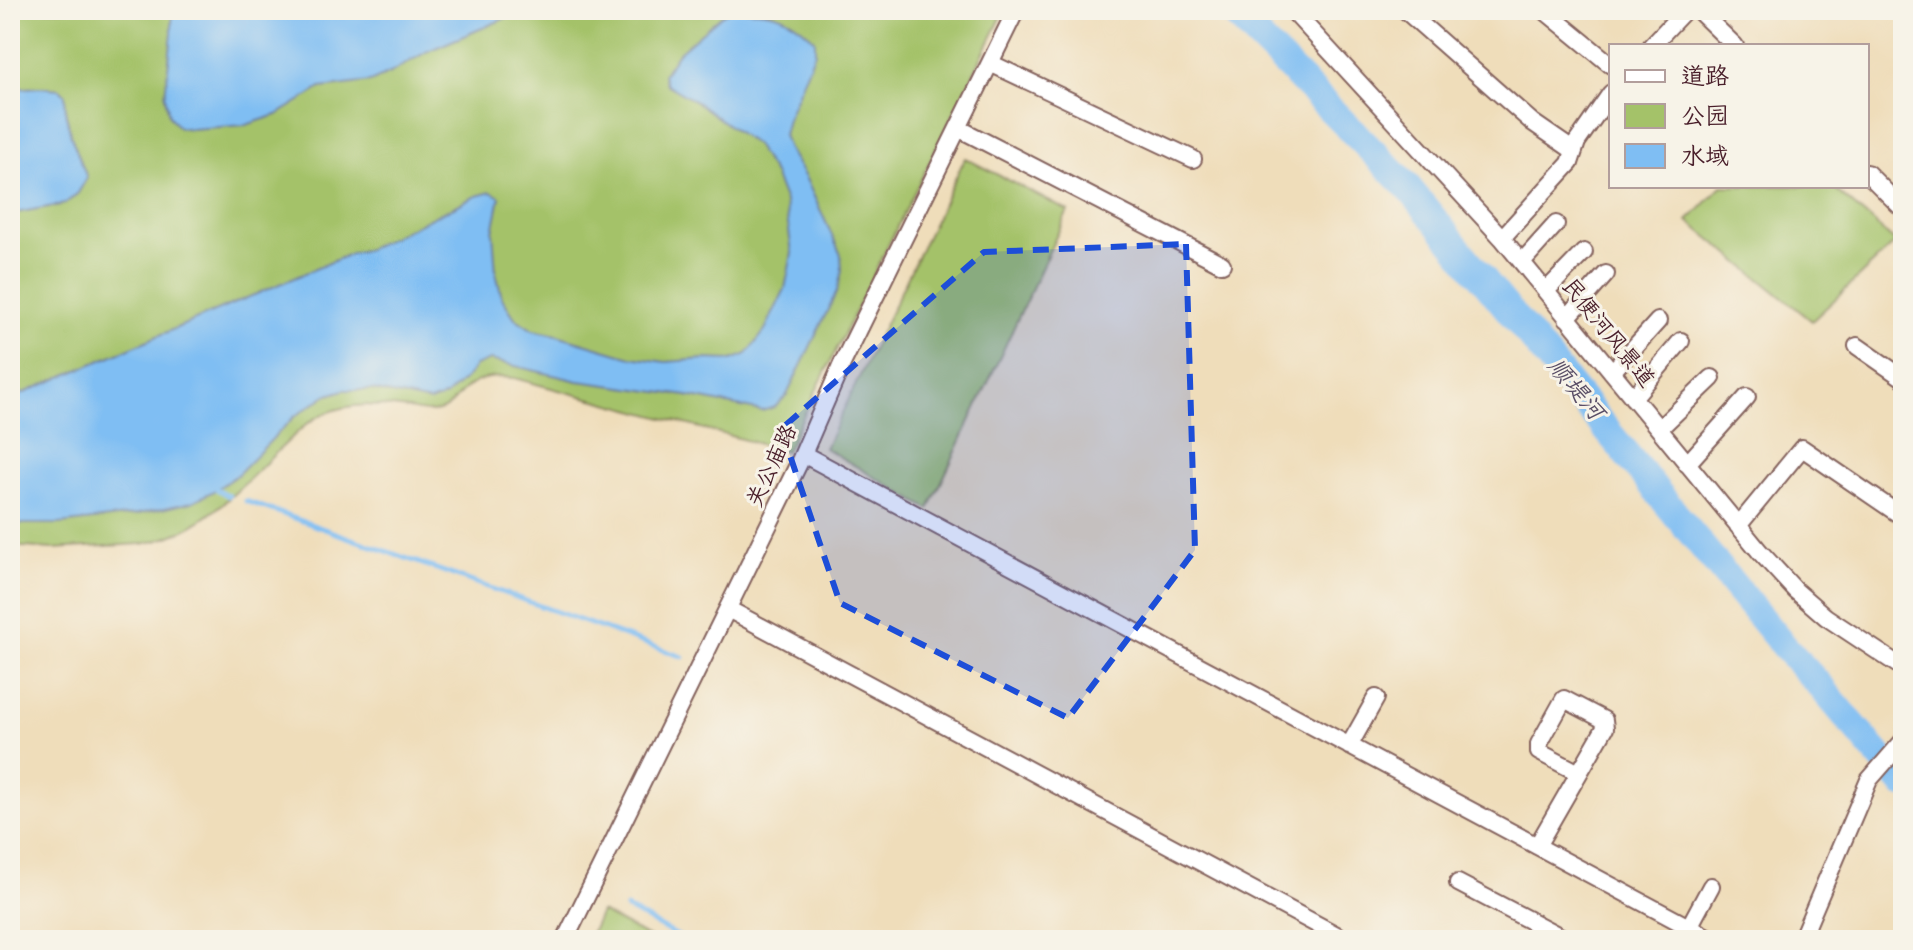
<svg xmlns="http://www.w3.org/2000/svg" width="1913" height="950" font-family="'Balsamiq Sans','LXGW WenKai TC',sans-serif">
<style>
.green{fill:#a4c269;stroke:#77704a;stroke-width:2}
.water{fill:#7fbef3;stroke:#646e8f;stroke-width:2}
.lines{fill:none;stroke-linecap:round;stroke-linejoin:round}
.stream{stroke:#7fbef3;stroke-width:5}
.river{stroke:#7fbef3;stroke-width:28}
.minor-casing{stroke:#84625d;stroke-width:20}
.minor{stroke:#fff;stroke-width:16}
.marked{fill:#1d4ed8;fill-opacity:0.2;stroke:#1d4ed8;stroke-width:6;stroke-dasharray:16 10;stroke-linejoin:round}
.labels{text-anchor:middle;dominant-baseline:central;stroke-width:6;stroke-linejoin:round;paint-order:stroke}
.street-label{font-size:22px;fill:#4a1f2b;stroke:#f7f3e8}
.water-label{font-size:24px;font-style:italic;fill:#5a4f67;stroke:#f7f3e8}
</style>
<rect width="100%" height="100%" fill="#f7f3e8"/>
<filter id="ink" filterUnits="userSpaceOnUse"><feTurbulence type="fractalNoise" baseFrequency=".0125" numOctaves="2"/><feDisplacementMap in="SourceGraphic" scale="16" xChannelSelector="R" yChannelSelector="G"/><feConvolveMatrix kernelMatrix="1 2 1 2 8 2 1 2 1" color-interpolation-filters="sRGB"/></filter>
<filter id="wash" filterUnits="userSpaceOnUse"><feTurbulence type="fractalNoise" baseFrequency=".006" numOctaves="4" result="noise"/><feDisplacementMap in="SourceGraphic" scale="32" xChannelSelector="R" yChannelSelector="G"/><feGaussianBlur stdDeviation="1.8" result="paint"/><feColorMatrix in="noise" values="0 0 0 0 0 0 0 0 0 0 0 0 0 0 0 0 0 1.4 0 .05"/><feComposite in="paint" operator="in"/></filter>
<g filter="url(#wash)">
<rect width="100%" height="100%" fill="#efddba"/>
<path class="green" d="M10,10h995l-219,441 -272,-73c-20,-2 -37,-1 -52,14 -7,7 -12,16 -23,19 -9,3 -21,0 -30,-2 -30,-4 -56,-8 -85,5 -17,7 -29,21 -43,34 -42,40 -78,86 -139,96l-90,5 -42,-3z
M965,158l103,53 -139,298 -104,-61z
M1722,186h109l65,56 -84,79 -124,-100z
M601,912l53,28h-66z"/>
<path class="water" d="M172,10h349l-22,11 -71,30 -38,22 -20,9 -49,6 -44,27 -31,10 -54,4 -14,-2 -9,-11 -4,-20 7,-63z
M732,10c39,0 54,2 83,30v12l-28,67 -4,16 5,14 18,30 35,76 1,16 -5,20 -50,104 -12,12 -13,4 -75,-15 -109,-15 -88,-21 -15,6 -5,8 -24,22 -16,6 -58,-12h-28l-19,6 -31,21 -57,58 -25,17 -20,10 -58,13 -74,9h-50v-125l340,-145 18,-5 108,-53 15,-4 9,5 -7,35 3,40 6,26 13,20 18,12 24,5 74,22 35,5 39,-3 27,1 15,-6 17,-22 21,-43 7,-36 -7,-51 -11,-28 -19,-29 -57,-42 -32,-19 -3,-9 15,-22 44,-38z
M40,87l20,2 5,5 1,20 5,22 16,42 -9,15 -13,11 -55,10v-125z"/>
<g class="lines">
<path class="stream" d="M217,489l12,7
M246,501l437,156
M626,908l59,32"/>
<path class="river" d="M1231,10l176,176 375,458 39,43 82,97"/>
</g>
</g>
<g filter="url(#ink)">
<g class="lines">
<g class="minor-casing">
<path id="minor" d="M1292,10l210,228 258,314 36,39 30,26 77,51
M1405,10l127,112 42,29
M1544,10l67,55
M1698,10l37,36
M1651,46l34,-36
M990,63l203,96
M958,128l264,136
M1867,173l36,36
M1502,238l68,-75 7,-21 34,-49
M1522,262l34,-38
M1546,291l38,-39
M1567,318l39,-44
M1857,346l46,32
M1612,372l46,-51
M1633,398l48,-57
M1659,429l53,-51
M803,454l910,486
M1687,464l60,-67
M1738,526l64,-78 101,69
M728,609l618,331
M1349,746l27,-48
M1537,846l68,-118 -1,-8 -40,-21 -25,45v8l40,21
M1458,883l109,57
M1689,927l22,-41
M565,940l234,-477 43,-99 174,-354
M1801,940l68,-160 34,-39"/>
</g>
<use href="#minor" class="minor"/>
</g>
</g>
<path class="marked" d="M1186,244l9,306 -127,168 -228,-115 -59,-174 203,-177z"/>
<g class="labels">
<g class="street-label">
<text transform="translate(1608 333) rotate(51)">民便河风景道</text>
<text transform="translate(772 466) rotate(-65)">关公庙路</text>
</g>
<g class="water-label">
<text transform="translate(1576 389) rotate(50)">顺堤河</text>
</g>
</g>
<rect width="1913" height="950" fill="none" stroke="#f7f3e8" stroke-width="40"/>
<rect x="1609" y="44" width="260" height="144" fill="#f7f3e8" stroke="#b29e9c" stroke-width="2"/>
<rect x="1625" y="70" width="40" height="12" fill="#ffffff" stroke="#b29e9c" stroke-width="2"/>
<text x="1681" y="84" font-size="24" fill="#4a1f2b">道路</text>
<rect x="1625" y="104" width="40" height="24" fill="#a4c269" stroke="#b29e9c" stroke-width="2"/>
<text x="1681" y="124" font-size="24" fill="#4a1f2b">公园</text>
<rect x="1625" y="144" width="40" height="24" fill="#7fbef3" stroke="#b29e9c" stroke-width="2"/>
<text x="1681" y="164" font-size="24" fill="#4a1f2b">水域</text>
</svg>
